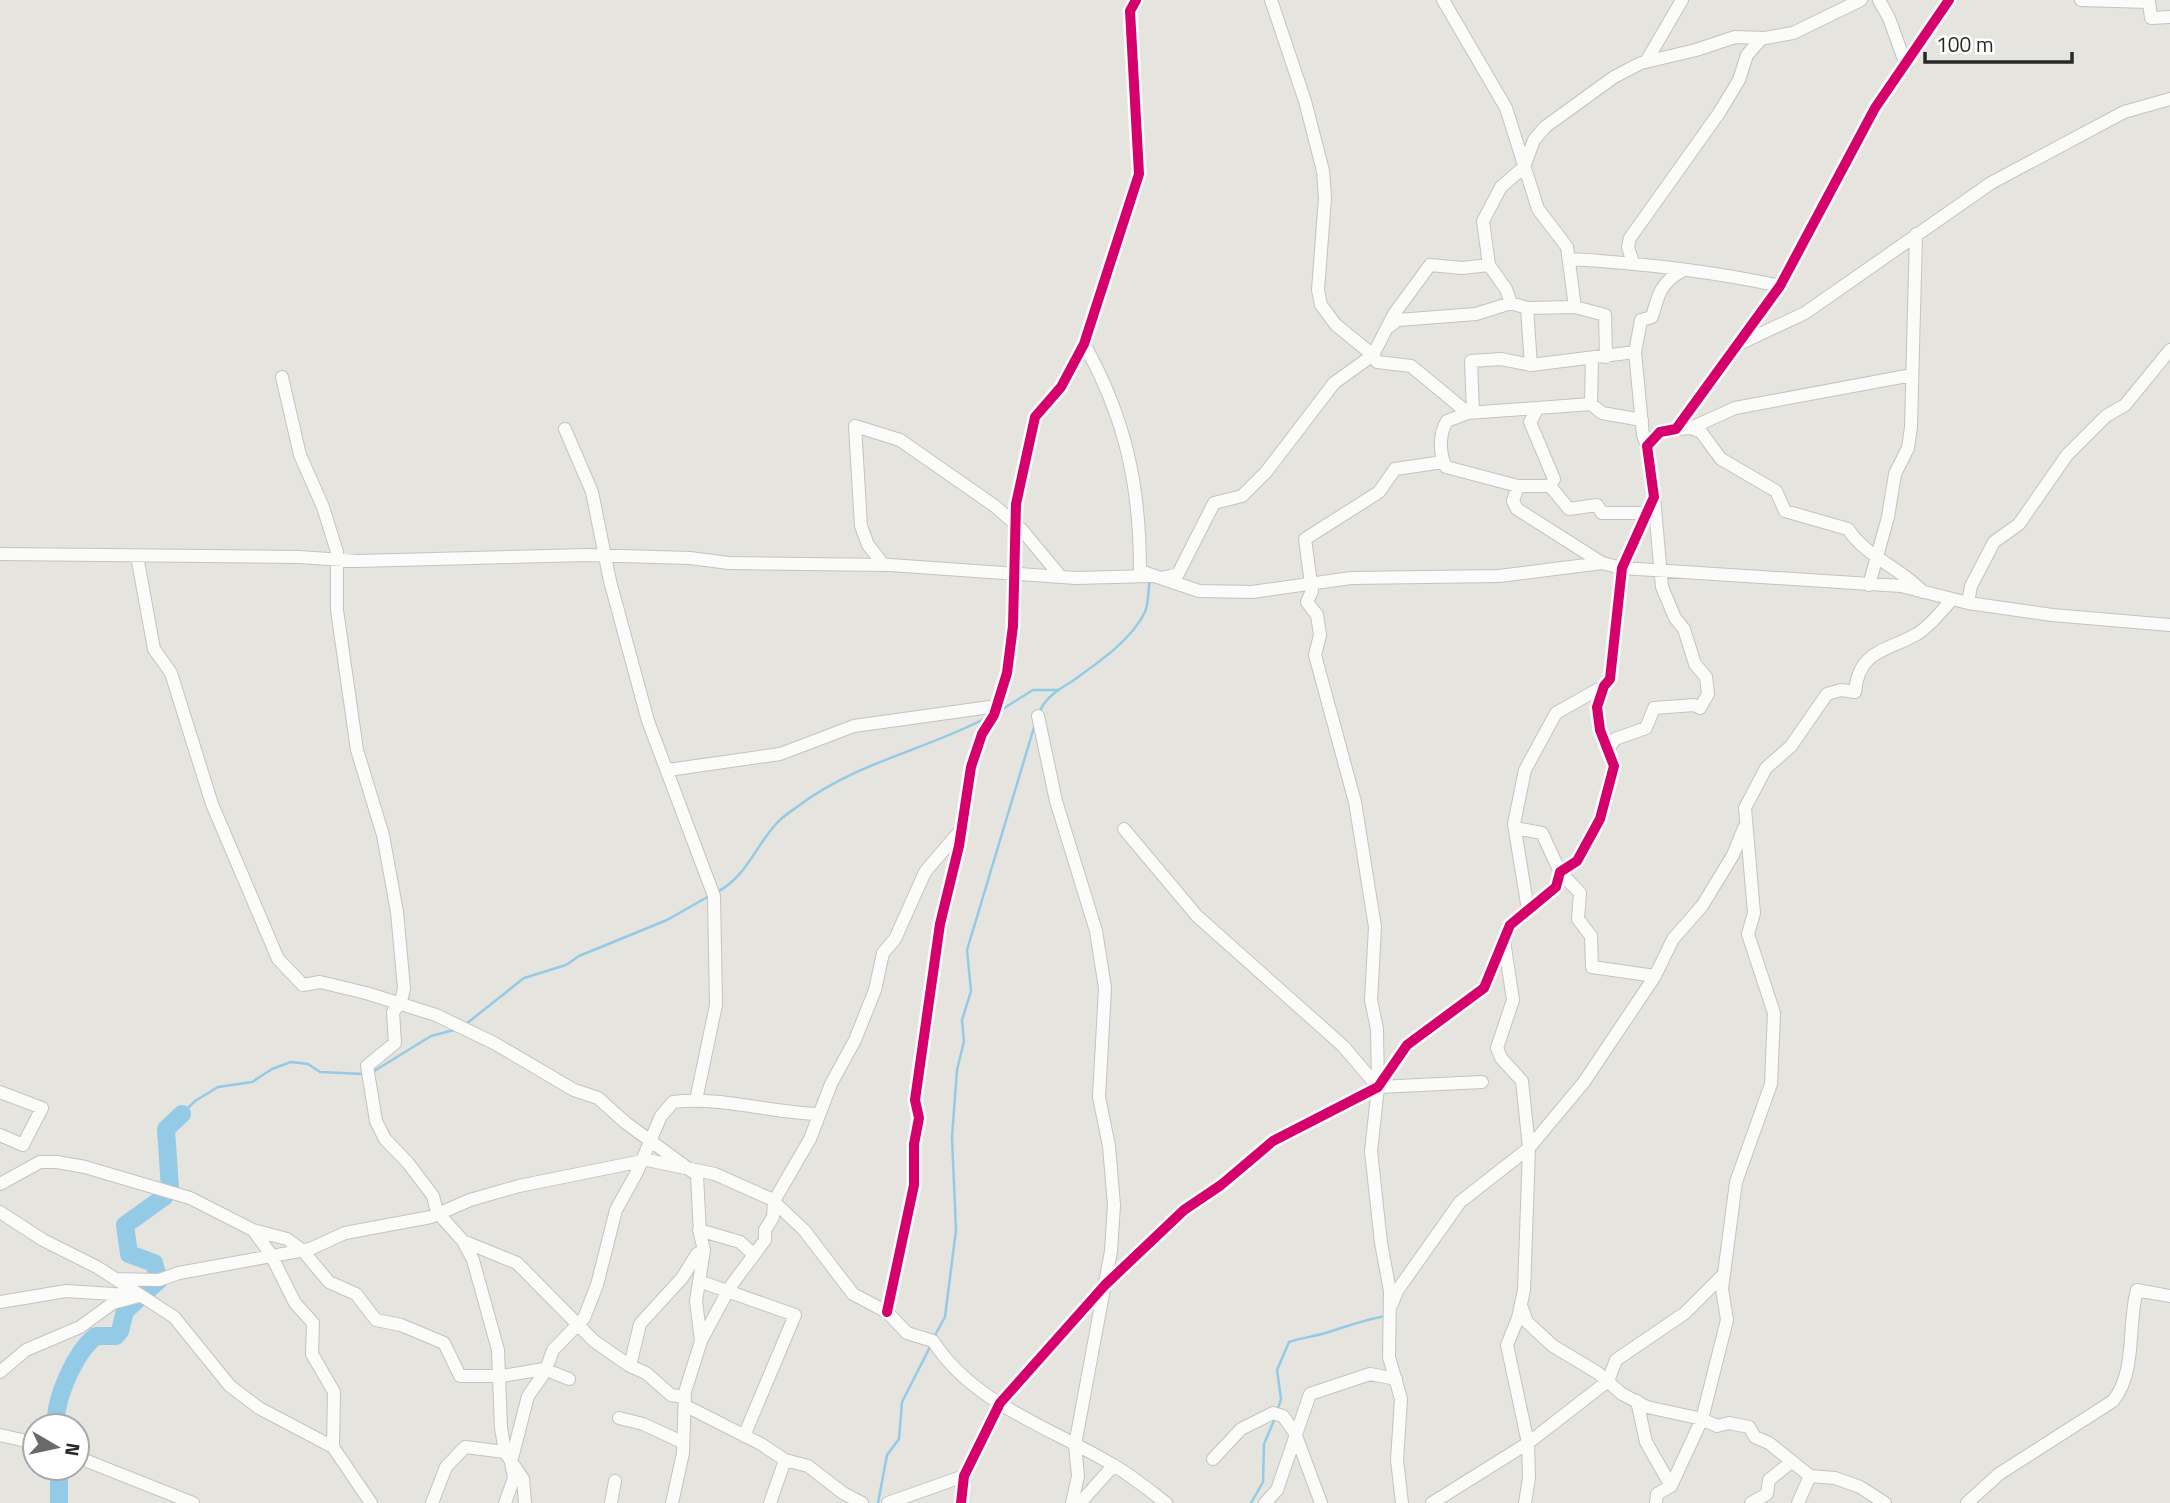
<svg xmlns="http://www.w3.org/2000/svg" width="2170" height="1503" font-family="'Titillium Web',sans-serif">
<style>
.lines{fill:none;stroke-linecap:round;stroke-linejoin:round}
.stream{stroke:#93cbe7;stroke-width:2.5}
.river{stroke:#93cbe7;stroke-width:18}
.street-casing{stroke:#c4c3c3;stroke-width:14}
.street{stroke:#fbfbfa;stroke-width:12}
.cycleway-casing{stroke:#fff;stroke-width:15}
.cycleway{stroke:#d6006c;stroke-width:10}
</style>
<rect width="100%" height="100%" fill="#e6e4de"/>
<g class="lines">
<path class="stream" d="M1001,710l32,-20h26
M1040,711c5,-13 19,-22 31,-29 25,-18 60,-41 74,-70 4,-9 3,-23 5,-32
M717,892c29,-15 38,-45 59,-68 7,-8 17,-14 25,-20 57,-42 124,-54 185,-86
M466,1024l58,-46 42,-13 13,-9 88,-36 44,-25
M371,1073l60,-37 23,-6
M182,1114l13,-13 23,-14 34,-5 20,-13 19,-7 17,2 12,8 44,2
M934,1337l11,-20 11,-87 -4,-93 5,-67 7,-29 -2,-21 9,-29 -4,-41 68,-226
M1277,1412l4,-13 -4,-29 12,-28c15,-5 29,-6 43,-11 19,-6 35,-12 54,-15
M878,1503l9,-48 12,-16 3,-37 28,-55
M1251,1503l12,-21 1,-38 11,-26"/>
<path class="river" d="M56,1426c-2,-26 19,-74 40,-90h20l4,-5 5,-20 34,-31 -5,-17 -25,-9 -4,-29 39,-28 6,-8 -4,-60 16,-15
M59,1503v-35"/>
<g class="street-casing">
<path id="street" d="M1271,0l34,101 18,70 2,27 -7,92 3,15 15,20 37,30 4,7 34,4 57,47 123,-9 11,9 40,7
M1443,0l63,108 32,101 29,38 8,60
M1879,0l10,18 17,47
M2081,0l68,2 2,16 19,-1
M1647,60l35,-60
M1569,259c71,4 142,12 211,27
M1633,263l-5,-16 2,-9 89,-125 20,-33 8,-25 15,-17
M1511,303l-5,-14 -17,-24 -6,-44 18,-34 23,-20 10,-27 11,-13 69,-50 27,-14 55,-13 39,-13 30,1 28,-5 68,-33
M1527,308l4,57
M1386,329l12,-9 78,-6 35,-11 16,5 48,-1 30,8 1,42
M1741,343l64,-30 186,-130 133,-71 46,-13
M1084,344c42,75 56,142 56,227l59,20 53,1 99,-14 148,-2 103,-13 20,5 279,18 67,17 84,12 118,10
M282,377l18,78 23,52 14,45v58l20,140 26,85 14,77 7,76 -3,14 -8,10 2,31 -28,23 9,55 9,18 23,24 25,33 4,16 26,29 10,19 25,90 3,78 4,24 18,27 2,24
M1591,404l1,-46
M1538,408l-8,14 24,57 -4,7
M1473,412l-2,-51 30,-2 30,6 104,-13
M1468,413l-21,8c-8,13 -8,32 -1,46l72,19h32l19,23 28,-4 5,8h43
M1691,428l44,-20 177,-33
M565,429l27,63 18,89 38,140 66,175 2,109 -20,95
M1676,429l15,-1 10,4 20,27 55,32 9,20 63,18c18,28 53,39 75,63
M1647,446l-4,-11 -8,-83 6,-32 11,-3c6,-22 9,-35 30,-46
M1518,486l-5,15 4,8 85,54
M0,554l299,3 59,4 228,-6 104,3 39,5 161,2 186,13 74,-2
M137,556l17,93 17,24 41,131 66,155 25,26 17,-3 46,11 70,22 58,28 80,47 24,8 28,25 71,52 3,59 4,16 -8,51 5,40 -16,51 -2,61 -11,50
M884,565l-16,-20 -7,-19 -6,-100 45,14 96,67 26,23 39,47
M1161,578l17,-4 36,-71 28,-7 24,-24 68,-89 39,-28 21,-41 36,-49 32,3 27,-3
M1869,585l19,-68 7,-43 13,-26 3,-21 5,-193
M1968,603l3,-17 23,-44 25,-18 48,-69 39,-39 19,-11 45,-55
M1038,716l18,85 40,130 9,57 -6,109 10,49 5,59 -3,46 -36,194 3,31 -6,27
M1609,748l6,-9 31,-11 8,-20 40,-3 6,3 8,-14 -2,-17 -11,-13 -11,-35 -9,-11 -13,-31 -8,-90
M668,770l112,-16 74,-28 143,-20
M1515,828l27,5 18,39 20,21 -2,26 13,17 1,31 63,9
M1124,829l73,87 146,130 35,41 104,-5
M1528,910l-14,-86 11,-54 31,-57 48,-27
M1504,941l9,59 -16,48 4,10 21,23 7,67 -5,142 -6,28 -11,27 21,98 1,35 -4,25
M0,1092l42,16 -19,37 -23,-10
M0,1184l40,-22h17l28,5 105,31 63,32 17,23 25,50 18,20 -1,31 22,38 -1,55 38,56
M0,1212l43,28 54,27 77,50 56,69 29,22 74,39
M253,1230l34,9 16,12 26,31 27,12 20,26 25,5 43,18 16,33h42l42,-7 25,10
M699,1230l41,12 13,12
M463,1241l54,22 77,78 36,25 16,7 25,22 14,2
M115,1279l44,1 20,-7 131,-24 35,-16 86,-16 39,-17 49,-14 128,-26 68,14 56,25 33,31 49,64 34,18 20,21 26,8c40,63 119,87 180,124 19,11 36,25 53,38
M699,1281l96,34 -51,121
M0,1302l66,-11 62,4
M1392,1304l5,-13 63,-89 69,-54 55,-66 71,-106 18,-37 29,-33 31,-51 11,-27
M1521,1305l6,17 26,24 45,27 24,21 25,13 55,12 15,7 12,-3 20,4 6,10 14,6 41,33 25,2 25,9 25,16
M887,1312l27,-127v-41l5,-26 -4,-18 25,-176 19,-78 12,-79 11,-33 12,-19 13,-42 6,-47 3,-122 19,-87 26,-30 23,-43 55,-170 -9,-163 6,-11
M701,1341l29,-54 35,-47v-10l8,-13 1,-16 36,-62 21,-55 24,-44 20,-50 8,-37 12,-14 30,-67 35,-41
M630,1366l10,-42 42,-46 15,-24 7,-4
M0,1372l26,-22 54,-23 33,-24 26,-7
M1637,1401l9,41 25,44
M686,1406l75,38 24,16 23,6 35,27 19,10
M619,1418l24,6 39,18
M0,1435l35,8
M77,1457l116,46
M1213,1459l28,-30 32,-16 10,3 12,17 26,70
M432,1503l14,-36 19,-20 40,5
M505,1503l9,-25 -3,-16 17,-66 17,-24 8,-22 31,-32 13,-33 19,-75 21,-38 24,-56 12,-14c49,-6 97,11 146,12
M611,1503l4,-22
M770,1503l15,-43
M888,1503l76,-27
M961,1503l3,-27 36,-73 105,-118 79,-75 37,-25 52,-44 105,-54 29,-42 77,-57 26,-63 46,-38 4,-15 17,-11 23,-42 14,-53 -14,-36 -3,-23 7,-21 6,-7 12,-111 32,-71 -7,-51 13,-14 16,-3 104,-143 95,-178 74,-108
M1080,1503l34,-38
M1265,1503l12,-13 33,-96 60,-20 26,5
M1402,1503l-5,-43 4,-61 -12,-42 1,-66 -9,-48 -10,-92 7,-64 -1,-58 -6,-29 4,-73 -20,-125 -40,-147 5,-20 -3,-20 -10,-13 5,-11 -7,-52 74,-47 16,-23 48,-7
M1432,1503l96,-60 80,-62 8,-21 69,-47 38,-38
M1656,1503l1,-9 14,-8 31,-67 25,-99 -5,-31 14,-107 35,-98 3,-71 -26,-79 6,-21 -9,-105 21,-40 25,-22 36,-52 14,-4 14,2c4,-42 30,-40 62,-58 13,-8 26,-24 35,-35
M1751,1503l16,-9 2,-14 22,-18
M1798,1503l12,-27
M1967,1503l32,-29 114,-73c24,-30 14,-75 24,-111l33,6"/>
</g>
<use href="#street" class="street"/>
<g class="cycleway-casing">
<path id="cycleway" d="M887,1312l27,-127v-41l5,-26 -4,-18 25,-176 19,-78 12,-79 11,-33 12,-19 13,-42 6,-47 3,-122 19,-87 26,-30 23,-43 55,-170 -9,-163 6,-11
M961,1503l3,-27 36,-73 105,-118 79,-75 37,-25 52,-44 105,-54 29,-42 77,-57 26,-63 46,-38 4,-15 17,-11 23,-42 14,-53 -14,-36 -3,-23 7,-21 6,-7 12,-111 32,-71 -7,-51 13,-14 16,-3 104,-143 95,-178 74,-108"/>
</g>
<use href="#cycleway" class="cycleway"/>
</g>
<g transform="translate(56 1447) rotate(99)"><circle r="33" fill="#ffffff" stroke="#a9a9a9" stroke-width="2"/>
<path d="M0-5L12 26L0 18L-12 26Z" fill="#6a6a68"/>
<text y="-10" font-size="19" font-weight="bold" text-anchor="middle" fill="#282828">N</text>
</g>
<path d="M1925 52v10h147v-10" fill="none" stroke="#282828" stroke-width="3.5"/>
<text x="1936" y="52" font-size="21" fill="#282828" stroke="#ffffff" stroke-width="5" paint-order="stroke">100 m</text>
</svg>
